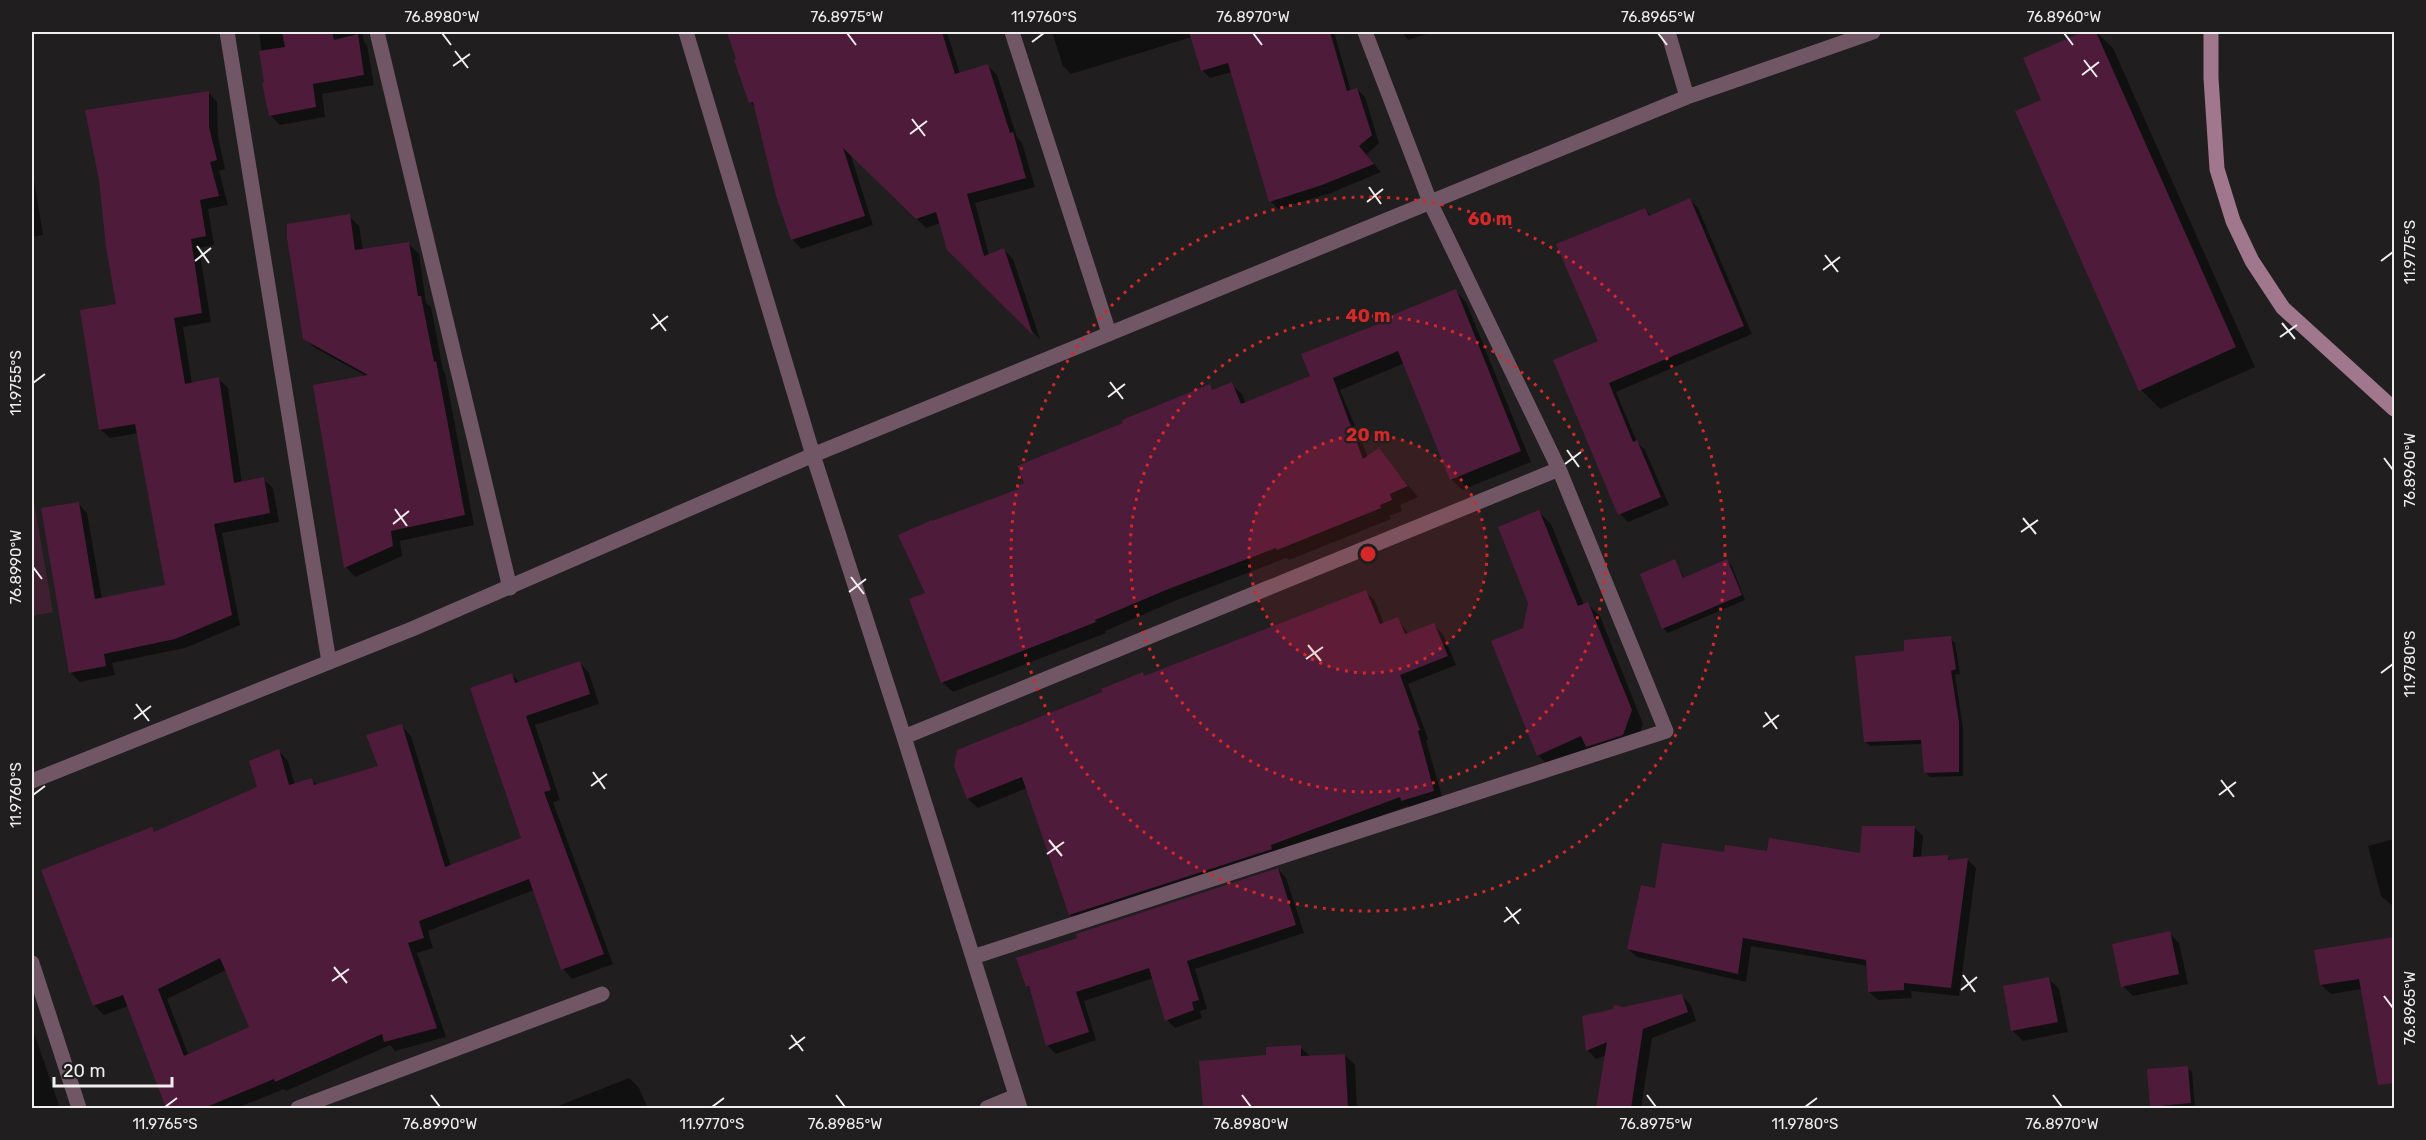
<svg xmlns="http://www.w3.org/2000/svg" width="2426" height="1140" font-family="Rubik,sans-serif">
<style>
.green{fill:#3f2031}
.shadow{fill:#0007;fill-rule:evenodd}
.building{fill:#4f1b3a;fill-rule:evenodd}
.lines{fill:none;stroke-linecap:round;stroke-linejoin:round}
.street{stroke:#715765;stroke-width:15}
.secondary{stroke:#a0778d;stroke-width:15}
.ticks{fill:none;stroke:#f1eeef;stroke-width:2}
.ring{fill:none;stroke:#d62828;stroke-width:3;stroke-dasharray:3 6}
.centre{fill:#d62828;stroke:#211e20;stroke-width:3}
.ring-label{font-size:18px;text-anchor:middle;font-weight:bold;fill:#d62828;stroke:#211e20;stroke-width:4.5;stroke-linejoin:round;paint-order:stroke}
.neatline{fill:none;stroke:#f1eeef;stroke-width:2}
.ticks-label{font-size:15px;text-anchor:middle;fill:#f1eeef}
</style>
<rect width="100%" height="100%" fill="#211e20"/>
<path class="green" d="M32,491l21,121 -21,4z"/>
<path class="shadow" d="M259,32h103l2,10 3,3 7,40 -52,9 3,23 -45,8 -10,-10z
M729,32h218l13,42 27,-9 10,10 20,62 5,6 13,44 -60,16 14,52 15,-5 9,9 27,80 -92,-90 -7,-26 -15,5 -76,-75 23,72 -72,24 -9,-10 -36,-131 -5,-5z
M1052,32h282l17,59 6,-2 8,8 14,46 -13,12 15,17 -50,21 -53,16 -8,-8 -38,-129 -22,6 -8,-8 -10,-33 -121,37 -8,-8z
M1402,32h31l-25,8z
M2087,32h9l17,16 142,319 -95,42 -19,-19 -98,-290 -18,-41z
M208,92l9,10 1,35 7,32 -6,2 9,34 -20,4 6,36 -15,3 12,74 -28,5 9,57 27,-5 9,9 14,95 21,-4 10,9 6,34 -57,11 18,92 -55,23 -73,15 3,12 -35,7 -10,-10 8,-169 9,10 15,86 64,-13 -28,-153 -28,5 -10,-9 18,-124z
M32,168l11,67 -11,2z
M1690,200l8,8 54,126 -136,58 21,50 8,8 24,55 -41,17 -8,-8 -20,-172 45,-133 7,8z
M349,216l10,10 4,24 46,-6 10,10 7,49 5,4 12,63 2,3 29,152 -74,16 2,15 -47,21 -9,-10 20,-191 -51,-28 -11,-10z
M1456,291l10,11 65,160 -69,28 -11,-11 -46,-116 -65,27 28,67 11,-7 39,47 -18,8 2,6 -13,5 2,3 -102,41 -3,-2 -109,42 -72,31 1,2 -153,59 -11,-10 -15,-88 94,-104 104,-66 84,-38 5,5 17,-7 11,10 4,10 66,-27 76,-55z
M1539,512l12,12 33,81 4,-1 12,12 43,108 -8,23 -85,20 -12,-12 -13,-126 5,-26z
M1674,560l11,19 42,-18 5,5 13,34 -77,33 -5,-5z
M1366,592l9,9 9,23 13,-5 12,15 25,-9 9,9 13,31 -48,19 20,55 -2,1 17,60 -32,10 -3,-4 -328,118 -10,-9 -43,-127 -49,20 -10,-9 -13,-34 187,-91 4,3z
M1950,638l5,5 5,31 -5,1 8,53v48l-33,1 -5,-5 -2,-28 -53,2 -5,-5 41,-88z
M580,663l9,10 10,31 -64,21 25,75 -7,2 60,162 -41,15 -9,-10 -29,-79 -106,41 5,17 -16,5 29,84 -51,14 -5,-6 -104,46 -2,-2 -47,19h-69l-40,-102 -24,9 -10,-10 58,-176 3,4 104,-45 20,-37 9,10 7,24 16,-6 6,6 63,-18 22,-41 9,10 40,130 72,-27 -11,-164 8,8zM226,970l25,58 -62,28 -22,-57z
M1914,827l9,9 -2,22 26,-1 4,4 16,-2 9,9 -17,128 -48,-5 1,7 -34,2 -9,-8 -1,-26 -117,-20 -5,36 -109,-25 -9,-8 28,-59 69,-36 137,1z
M2394,839v68l-13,-11 -13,-50z
M1278,869l8,9 18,55 -109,36 12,40 -7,2 2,7 -27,10 -8,-8 -13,-42 -70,23 12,39 -40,14 -9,-9 -15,-54 -5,-5z
M2169,933l10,10 9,41 -55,12 -10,-10z
M2394,938v56l-22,6 -10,-11 -31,5 -10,-9 -6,-33z
M2049,979l10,10 9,43 -45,9 -11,-11z
M1682,996l9,9 5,16 -44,17 -11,70h-44l10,-53 -11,4 -9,-9 37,-42z
M32,1027l28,81h-28z
M1300,1047l11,10 34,-2 10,10 2,43h-152l-5,-46 68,-6z
M2187,1068l5,4 3,36h-42l-2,-2z
M629,1078l10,10 9,20h-95z"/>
<path class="building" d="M282,32h50l2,8 24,-6 6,41 -51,9 3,23 -47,9 -7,-33 2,-1 -5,-31 26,-4z
M727,32h215l13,42 33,-10 22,69 3,-1 13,46 -59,16 17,62 20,-8 29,87 -86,-85 -11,-38 -20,7 -73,-71 22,68 -74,24 -15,-44 -23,-94 -4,1 -15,-43 2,-1z
M1189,32h141l17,59 10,-3 15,47 -13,11 15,18 -52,21 -53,17 -41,-139 -27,8z
M2083,32h13l140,315 -97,44 -124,-280 26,-11 -18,-42z
M209,91v36l8,33 -7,2 9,34 -19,4 6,36 -15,3 11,74 -28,5 11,66 34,-7 15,106 30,-6 6,36 -56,11 18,91 -57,24 -71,15 2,12 -37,7 -28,-165 38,-6 16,97 70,-14 -30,-161 -36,6 -19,-120 36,-6 -10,-57 -7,-67 -14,-70z
M1690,198l54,128 -135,57 24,59 4,-2 24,57 -43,18 -65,-155 45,-19 -42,-97 89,-36 4,8z
M350,214l5,36 54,-8 9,54h3l13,66 2,-1 29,154 -74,16 2,15 -49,22 -31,-183 55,-10 -65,-36 -16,-101v-14z
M1456,289l65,162 -71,29 -52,-129 -65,27 30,81 16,-11 29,38 -18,8 2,6 -12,5 1,3 -104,42 -1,-2 -110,42 -71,30 1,2 -155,61 -32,-84 16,-6 -27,-58 34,-15v1l87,-32 -2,-3 7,-3 -7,-17 106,-43 -1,-3 88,-36 2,6 20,-8 9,22 69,-28 -9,-22 85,-33 -1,-3z
M1539,510l39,96 10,-4 44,108 -9,25 -37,12 -5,-11 -44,20 -46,-115 32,-13 5,-25 -30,-76z
M1675,559l8,19 44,-19 15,36 -80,34 -22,-55z
M1366,590l14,34 18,-7 7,17 29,-11 14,33 -48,19 20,55 -2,1 16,60 -33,10 -1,-4 -129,48 1,4 -203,66 -47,-138 -55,22 -13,-33 3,-16 145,-58 -1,-3 42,-17 1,4z
M1951,636l5,33 -5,2 8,51v50l-35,1 -3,-33 -57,2 -9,-86 49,-5v-11z
M580,661l10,33 -64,22 25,74 -7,2 60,162 -43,16 -32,-91 -110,42 5,17 -16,5 29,85 -53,14 -2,-8 -107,48 -1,-3 -70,29h-38l-43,-113 -30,11 -52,-136 111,-43 2,5 103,-45 -8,-26 30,-12 10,36 23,-7 2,7 64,-19 -12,-31 36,-11 43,143 76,-29 -51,-150 42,-15 3,10zM220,958l29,69 -65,29 -26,-67z
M1862,826h53l-2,31 35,-2v5l20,-2 -17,130 -47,-5v7l-36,2 -2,-32 -123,-22 -5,36 -111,-25 14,-64 14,3 7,-45 62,9 1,-7 42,6 2,-13 91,15z
M1278,868l18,57 -109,36 12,39 -7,2 2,8 -29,11 -16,-53 -73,24 13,40 -43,14 -17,-60 -3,1 -10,-29 61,-20 -1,-4z
M2170,931l9,43 -58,13 -9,-43z
M2394,937v146l-16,2 -19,-106 -39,6 -6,-35z
M2049,977l9,45 -47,9 -8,-45z
M1682,994l6,18 -45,17 -12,79h-35l11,-66 -21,9 -4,-35 31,-7 1,-4 10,2z
M1301,1045v11l44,-2 3,54h-145l-4,-47 67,-6v-8z
M2188,1066l3,37 -41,4 -3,-38z"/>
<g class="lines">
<path class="street" d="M227,32l102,630
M377,32l133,556
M686,32l127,423 91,282 116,371
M1012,32l97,301
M1668,32l19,65
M904,737l655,-268
M32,781l380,-152 401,-174 874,-358 186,-65
M973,957l693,-226 -107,-262 -129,-267 -65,-170
M32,963l47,145
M298,1108l304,-114
M987,1108l29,-12"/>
<path class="secondary" d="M2211,32v46l6,91 16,52 19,40 31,47 111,101"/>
</g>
<path class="ticks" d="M442,33l9,12M847,33l9,12M1253,33l9,12M1658,33l9,12M2064,33l9,12M1032,42l12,-9M455,51l13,17M2084,60l13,17M453,66l17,-12M2082,75l17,-13M912,119l13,17M910,134l17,-13M1369,187l12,17M1367,202l16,-13M197,246l12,17M1825,255l13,17M195,261l16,-13M2381,261l12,-9M1823,270l17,-13M653,314l13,17M2282,323l13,16M651,329l17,-13M2280,337l17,-12M1110,382l13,17M33,383l12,-9M1108,397l17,-13M1567,450l12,17M2384,458l9,12M1565,464l16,-12M395,509l12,17M2023,518l13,16M393,524l16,-13M2021,532l17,-12M33,567l9,12M851,577l13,17M849,592l17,-13M1308,645l13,16M1306,659l17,-12M2381,673l12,-9M136,704l13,17M1765,712l12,17M134,719l17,-13M1763,727l16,-12M593,772l12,17M2221,780l13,17M591,786l16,-12M33,795l12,-9M2219,795l17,-13M1049,840l13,16M1047,854l17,-12M1506,907l13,17M1504,922l17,-13M334,967l13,16M1963,975l12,17M332,981l17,-12M1961,990l16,-13M2384,996l9,12M791,1035l12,16M789,1049l16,-12M431,1095l9,12M836,1095l9,12M1242,1095l9,12M1647,1095l9,12M2053,1095l9,12M165,1107l12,-9M712,1107l12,-9M1805,1107l12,-9"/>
<circle cx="1368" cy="554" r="119" fill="#d62828" fill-opacity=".12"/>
<g class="ring">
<circle cx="1368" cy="554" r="119"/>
<circle cx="1368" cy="554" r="238"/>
<circle cx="1368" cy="554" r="357"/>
</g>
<circle cx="1368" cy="554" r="9" class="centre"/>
<g class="ring-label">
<text x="1490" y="225">60 m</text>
<text x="1368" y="322">40 m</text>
<text x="1368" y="441">20 m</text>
</g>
<rect width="2426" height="1140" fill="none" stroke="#211e20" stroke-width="66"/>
<path d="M54 1077v9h118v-9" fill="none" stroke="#f1eeef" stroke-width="3"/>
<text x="63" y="1077" font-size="18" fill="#f1eeef" stroke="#211e20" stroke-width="4.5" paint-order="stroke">20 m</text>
<rect x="33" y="33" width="2360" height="1074" class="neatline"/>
<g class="ticks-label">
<text x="442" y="22">76.8980°W</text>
<text x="847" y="22">76.8975°W</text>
<text x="1044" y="22">11.9760°S</text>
<text x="1253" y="22">76.8970°W</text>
<text x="1658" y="22">76.8965°W</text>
<text x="2064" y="22">76.8960°W</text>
<text transform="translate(2410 252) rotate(-90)" y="5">11.9775°S</text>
<text transform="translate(16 383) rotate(-90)" y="5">11.9755°S</text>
<text transform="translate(2410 470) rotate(-90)" y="5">76.8960°W</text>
<text transform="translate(16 567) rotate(-90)" y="5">76.8990°W</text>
<text transform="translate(2410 664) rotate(-90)" y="5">11.9780°S</text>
<text transform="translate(16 795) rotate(-90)" y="5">11.9760°S</text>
<text transform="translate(2410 1008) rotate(-90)" y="5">76.8965°W</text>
<text x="165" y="1129">11.9765°S</text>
<text x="440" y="1129">76.8990°W</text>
<text x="712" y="1129">11.9770°S</text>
<text x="845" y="1129">76.8985°W</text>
<text x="1251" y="1129">76.8980°W</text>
<text x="1656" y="1129">76.8975°W</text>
<text x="1805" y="1129">11.9780°S</text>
<text x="2062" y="1129">76.8970°W</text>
</g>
</svg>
